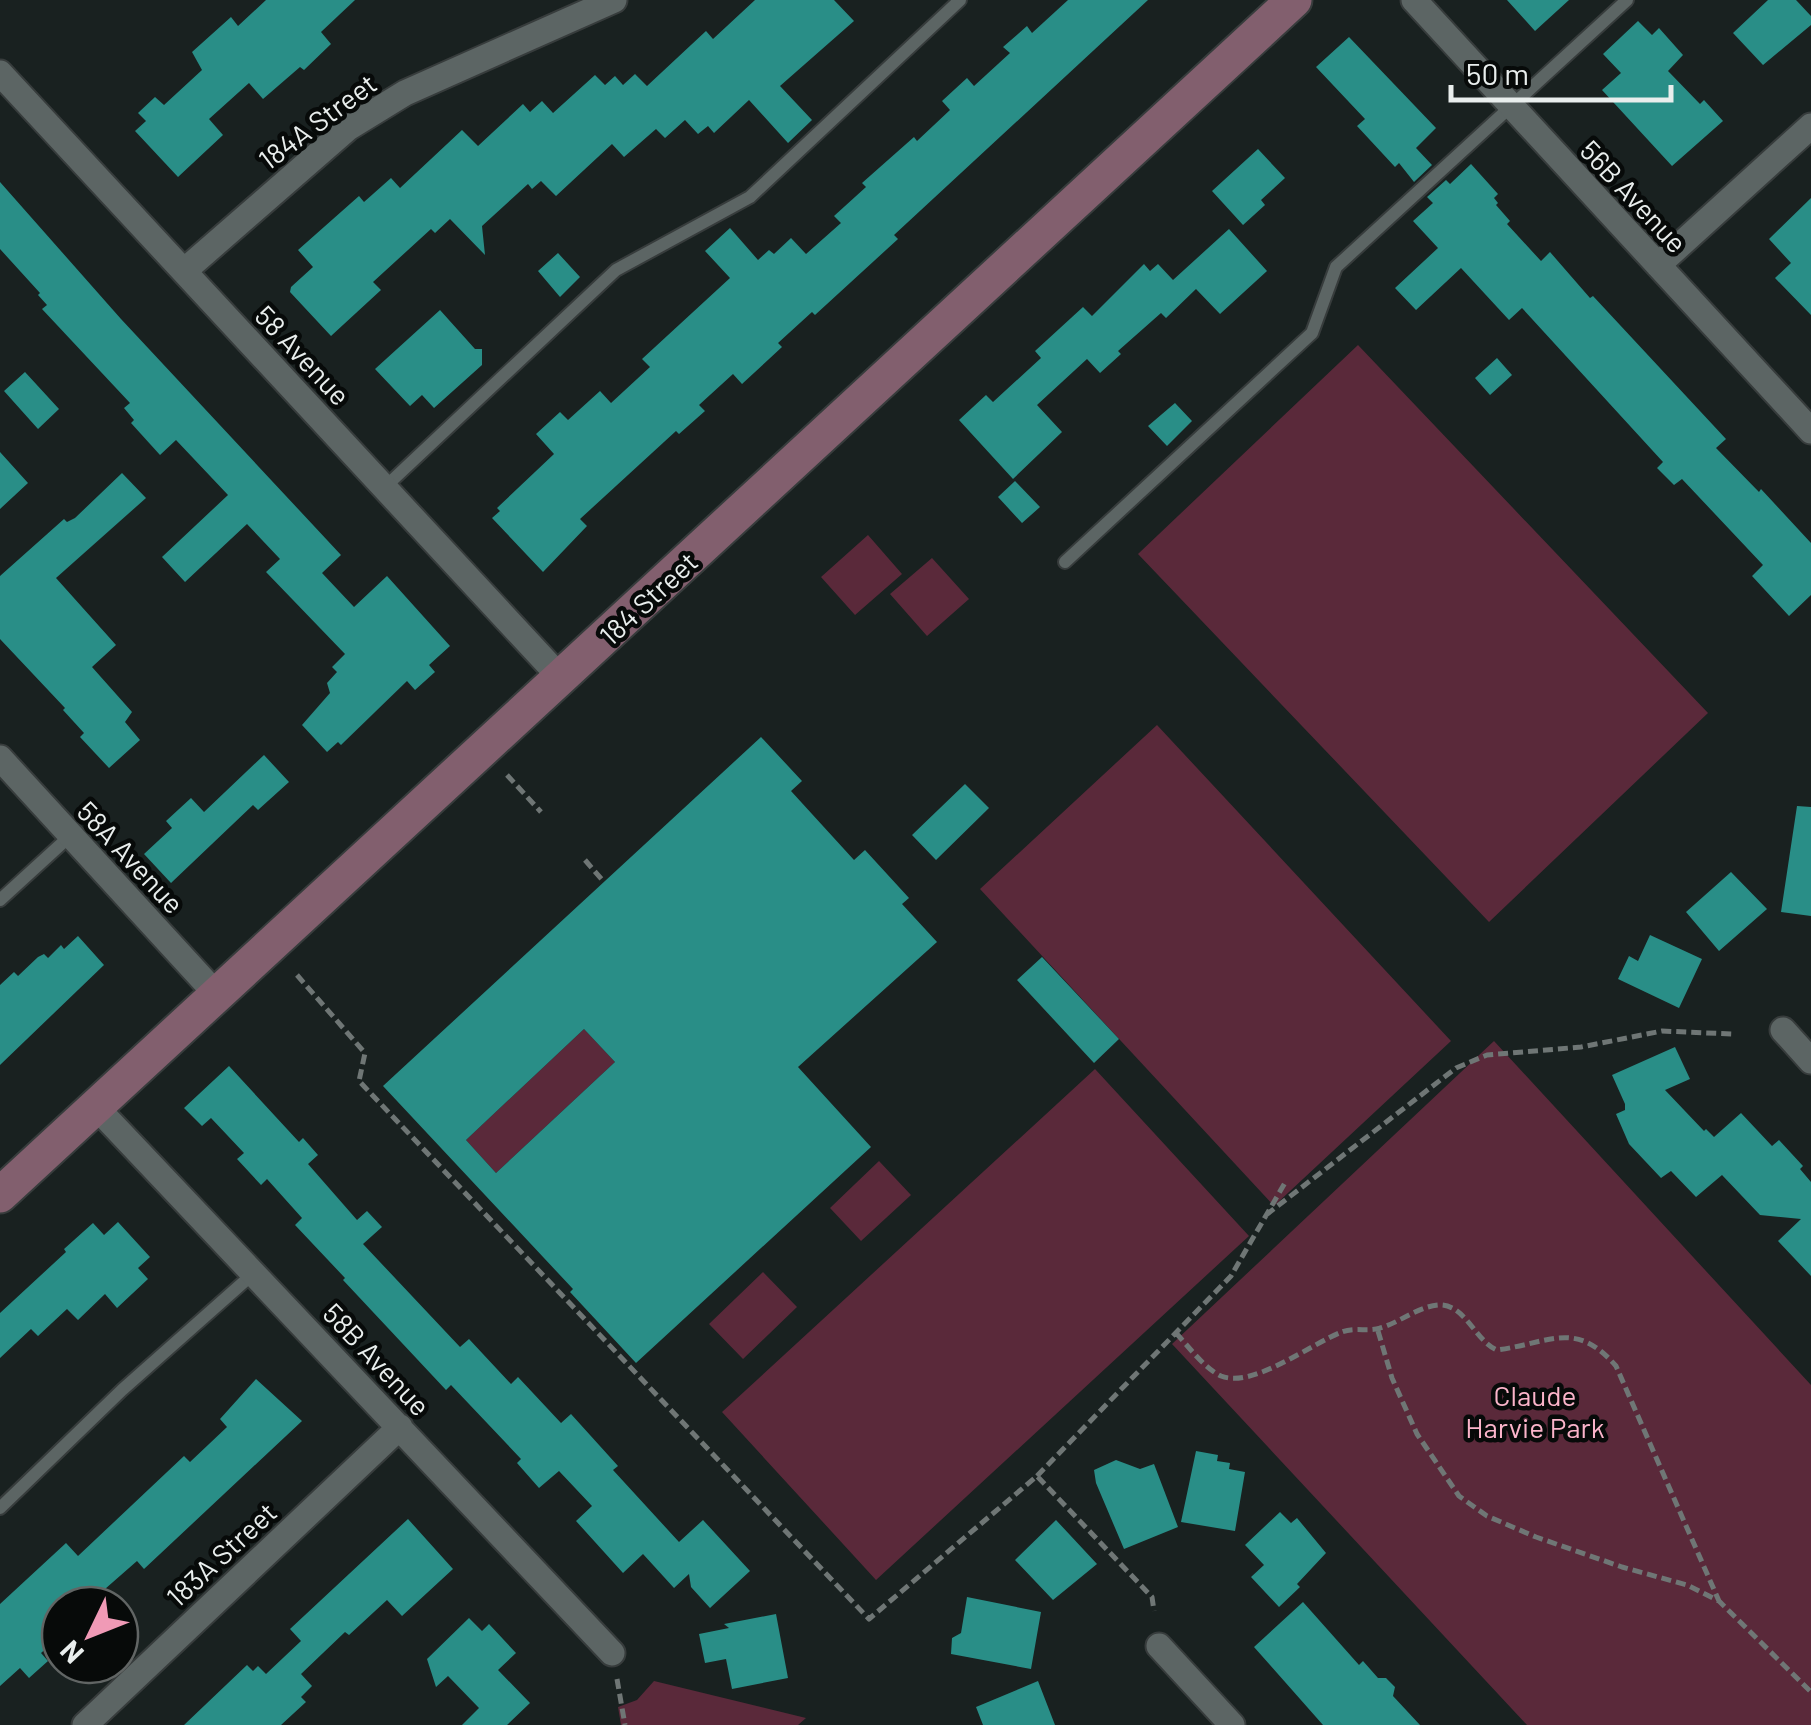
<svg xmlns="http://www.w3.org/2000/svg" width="1811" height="1725" font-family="Barlow,sans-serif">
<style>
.green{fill:#5a293a}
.building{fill:#298e87;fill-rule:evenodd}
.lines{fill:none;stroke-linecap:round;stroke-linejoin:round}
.lane-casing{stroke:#373c3c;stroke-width:16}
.street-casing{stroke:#373c3c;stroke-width:29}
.secondary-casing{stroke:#373c3c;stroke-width:39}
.path{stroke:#6f7675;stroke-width:5;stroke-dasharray:10 5;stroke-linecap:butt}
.lane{stroke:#5c6564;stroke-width:12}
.street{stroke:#5c6564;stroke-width:25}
.secondary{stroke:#825f6e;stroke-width:35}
.labels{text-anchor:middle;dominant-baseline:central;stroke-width:9;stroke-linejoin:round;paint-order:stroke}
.street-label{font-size:28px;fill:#e9eeed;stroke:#070a09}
.park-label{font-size:28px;fill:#fbb4ca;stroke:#070a09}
</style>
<rect width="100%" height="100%" fill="#192120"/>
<path class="green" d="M1358,345l350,368 -219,209 -351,-368z
M868,535l34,39 -47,41 -34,-38z
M932,558l37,41 -42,37 -37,-42z
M1157,725l294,316 -177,165 -294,-317z
M584,1029l31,33 -119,111 -30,-33z
M1494,1041l317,344v340h-284l-355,-381z
M1095,1069l154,167 -373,344 -154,-168z
M879,1161l32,34 -50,46 -31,-33z
M763,1272l34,35 -54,52 -34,-35z
M654,1681l152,37 -8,7h-177l-3,-18 19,-7z"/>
<path class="building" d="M266,0h89l-34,32 10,12 -27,26 -4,-3 -37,32 -14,-16 -40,36 14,16 -45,42 -43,-46 11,-10 -8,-8 17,-16 9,8 38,-35 -10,-18 39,-35 7,9z
M755,0h79l20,21 -74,65 32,34 -24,23 -39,-43 -35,33 -6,-7 -10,8 -13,-14 -20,18 -9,-9 -32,28 -12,-13 -56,52 -15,-15 -9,8 -4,-5 -46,42 3,29 -35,-36 -15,14 -4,-4 -58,53 8,8 -50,46 -41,-44 1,-5 22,-20 -15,-17 61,-54 5,6 27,-24 9,10 62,-58 16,16 45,-42 7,8 12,-11 11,12 42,-38 10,10 10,-9 8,9 12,-11 12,12 59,-55 7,8z
M1068,0h80l-254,235 4,4 -83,76 -3,-3 -34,31 4,4 -40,37 -9,-10 -34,31 6,6 -26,23 -3,-3 -96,88 7,7 -44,46 -51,-54 8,-7 -3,-3 57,-54 -18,-20 24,-22 8,8 32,-29 11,12 39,-36 -8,-8 88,-81 -25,-27 25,-23 28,32 11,-10 5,4 17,-16 15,16 35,-31 -7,-7 32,-29 -4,-4 52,-46 3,4 33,-31 -8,-9 25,-23 7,8 36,-33 -7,-6 24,-21 5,7z
M1507,0h62l-34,31z
M1768,0h28l15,16v9l-48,40 -30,-32z
M1638,21l14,14 7,-7 24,27 -15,16 32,33 4,-4 19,21 -51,45 -70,-76 19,-17 -18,-19z
M1349,37l87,91 -20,20 16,17 -18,17 -15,-19 -4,4 -38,-41 8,-7 -49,-52z
M1258,149l27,29 -24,22 4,5 -22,20 -31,-34z
M1471,164l27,30 -4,4 4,5 -2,2 14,16 -3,3 34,37 9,-9 40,46 3,-2 133,143 -10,9 43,44 2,-3 50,54v52l-22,21 -37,-40 11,-11 -81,-86 -8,6 -17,-17 6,-6 -141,-154 -13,12 -48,-52 -45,42 -21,-22 43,-40 -25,-27 20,-18 -6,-6 19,-17 4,4z
M0,182l121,137 220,236 -19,18 32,34 33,-31 63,70 -21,19 6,7 -20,18 -8,-9 -66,64 -3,-3 -11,10 -25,-27 28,-32 -3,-10 10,-11 -5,-5 13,-13 -79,-82 14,-13 -33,-35 -62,58 -23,-25 66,-62 -52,-55 -16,15 -29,-32 3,-3 -10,-12 6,-5 -88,-94 5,-4 -9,-10 2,-2 -40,-44z
M1811,198v117l-36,-37 16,-15 -22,-24z
M1229,229l38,42 -47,43 -24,-25 -30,29 -5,-5 -43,38 3,3 -21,19 -13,-14 -50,46 25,27 -49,47 -54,-59 27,-25 7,7 48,-44 -6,-7 48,-44 9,9 52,-52 6,7 8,-7 15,16z
M558,253l22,24 -20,20 -22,-26z
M440,310l35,39h7v16l-48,43 -12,-13 -12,11 -35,-37z
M1497,358l15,17 -22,20 -15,-17z
M25,372l34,37 -21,20 -34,-38z
M1175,403l17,18 -25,25 -19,-20z
M0,452l28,31 -28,26z
M122,473l24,25 -90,80 60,67 -24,22 40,45 -7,10 15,18 -31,28 -29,-31 4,-4 -21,-23 2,-2 -65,-69v-63l64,-57 3,3 8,-4z
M1015,481l25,26 -18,16 -24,-26z
M761,737l41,44 -11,10 63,69 11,-10 44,48 -7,6 35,38 -139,125 73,80 -235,216 -66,-71 3,-3 -190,-203zM584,1029l31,33 -119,111 -30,-33z
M264,755l25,27 -31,28 -5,-5 -82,78 -27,-29 28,-26 -6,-7 25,-23 13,14z
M965,784l24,24 -53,52 -24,-25z
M1797,806l14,1v109l-30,-4z
M1731,872l36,37 -48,42 -33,-39z
M1650,935l52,24 -23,49 -61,-29 11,-23 9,5z
M78,936l26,29 -104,100v-80l14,-13 4,4 20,-19 6,-3 4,4 13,-13 3,4z
M1042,957l77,82 -25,24 -77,-83z
M1675,1047l15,32 -25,11 39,41 2,-2 8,8 27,-24 31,33 7,-6 24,26 -3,3 11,13v94l-33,-35 23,-22 -41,-4 -38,-40 -26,22 -25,-26 -10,7 -32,-34 -13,-30 9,-4v-6l-13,-29z
M229,1066l70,76 4,-4 15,17 -10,9 49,56 10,-9 15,16 -19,17 97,103 9,-8 42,45 7,-7 43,46 10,-9 47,52 -5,4 66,72 24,-22 47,51 -40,37 -19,-21 -2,-13 -15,14 -31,-34 -20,19 -47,-52 16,-15 -33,-35 -20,17 -22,-25 4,-4 -70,-74 -5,5 -103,-110 2,-2 -50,-53 7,-7 -35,-39 -6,6 -24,-26 7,-6 -33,-35 -9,8 -18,-18z
M118,1222l32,35 -12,11 10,11 -31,29 -12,-14 -27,26 -11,-11 -29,27 -7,-7 -31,29v-45l66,-61 -2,-3 29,-26 11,12z
M256,1379l46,42 -158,148 -7,-8 -32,28 -10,16h-35v31l-19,17 7,8 -19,17 -9,-10 -20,18v-82l66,-61 12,13 106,-100 6,6 37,-35 -7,-8z
M1196,1451l22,4 -1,6 13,2 -1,6 16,3 -10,59 -54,-9z
M1116,1460l24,9 14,-5 24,63 -54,22 -28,-66 -2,-13z
M1280,1512l11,11 6,-5 29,35 -29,31 3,3 -21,20 -28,-30 13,-12 -19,-20z
M408,1519l45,50 -51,47 -15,-16 -38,35 -4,-3 -44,42 11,12 -11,11 5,5 -25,23h-97l63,-60 6,6 5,-5 8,8 35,-33 -11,-12z
M1056,1520l41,44 -44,36 -38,-40z
M967,1597l74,15 -10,57 -80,-15 1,-16 9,-5z
M1303,1602l56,63 4,-4 15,17h8l9,9 -2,9 27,29h-97l-69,-78z
M776,1614l12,64 -56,11 -6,-30 -21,4 -6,-29 30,-6 -5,-4z
M469,1618l13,13 7,-7 27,29 -18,17 32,33 -23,22h-45l17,-17 -31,-32 -12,11 -9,-28z
M1038,1681l17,44h-72l-7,-18z"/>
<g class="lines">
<g class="lane-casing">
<path id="lane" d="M384,488l232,-218 134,-73 210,-197
M1065,562l247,-229 24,-66 291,-267
M0,900l70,-64
M0,1508l122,-118 133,-118"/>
</g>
<g class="street-casing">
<path id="street" d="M1414,0l397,431
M0,73l561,605
M1658,265l153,-139
M184,271l164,-143 57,-35 209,-93
M0,758l218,238
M1783,1030l28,31
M96,1107l516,546
M1159,1646l73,79
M85,1725l315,-298"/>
</g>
<g class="secondary-casing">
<path id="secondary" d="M0,1195l1294,-1195"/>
</g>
<path class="path" d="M507,775l34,37
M585,860l19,22
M297,975l68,78 -6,28 510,538 168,-143 115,121 2,14
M1266,1215l190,-147 31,-13 94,-8 81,-16 70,3
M1378,1331l14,47 25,56 42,62 28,20 49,21 86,30 65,18 32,16 92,91
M1176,1333c13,14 28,35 45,43 32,13 91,-33 121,-44 13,-5 26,0 38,-4 19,-5 37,-21 58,-23 27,-2 37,36 59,45 53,-7 78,-31 119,16l103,235
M1037,1476l194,-200 55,-95
M617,1679l8,46"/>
<use href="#lane" class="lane"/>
<use href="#street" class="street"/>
<use href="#secondary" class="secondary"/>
</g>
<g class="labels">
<g class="street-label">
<text transform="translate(317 121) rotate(-37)">184A Street</text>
<text transform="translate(1634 196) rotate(47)">56B Avenue</text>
<text transform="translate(303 355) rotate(47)">58 Avenue</text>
<text transform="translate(648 598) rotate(-43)">184 Street</text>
<text transform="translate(131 857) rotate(47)">58A Avenue</text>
<text transform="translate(377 1359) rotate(47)">58B Avenue</text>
<text transform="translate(221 1554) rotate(-43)">183A Street</text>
</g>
<g class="park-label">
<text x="1535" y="1395">Claude<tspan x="1535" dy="32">Harvie Park</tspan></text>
</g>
</g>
<g transform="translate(90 1635) rotate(227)"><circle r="48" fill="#070a09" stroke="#616564" stroke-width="2.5"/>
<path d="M0-8L18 38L0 25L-18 38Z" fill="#f09ab6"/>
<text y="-15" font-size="28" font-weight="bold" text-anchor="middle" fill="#e9eeed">N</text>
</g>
<path d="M1451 85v15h220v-15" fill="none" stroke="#e9eeed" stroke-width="5"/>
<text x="1466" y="85" font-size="30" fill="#e9eeed" stroke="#070a09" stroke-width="8" paint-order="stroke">50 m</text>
</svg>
